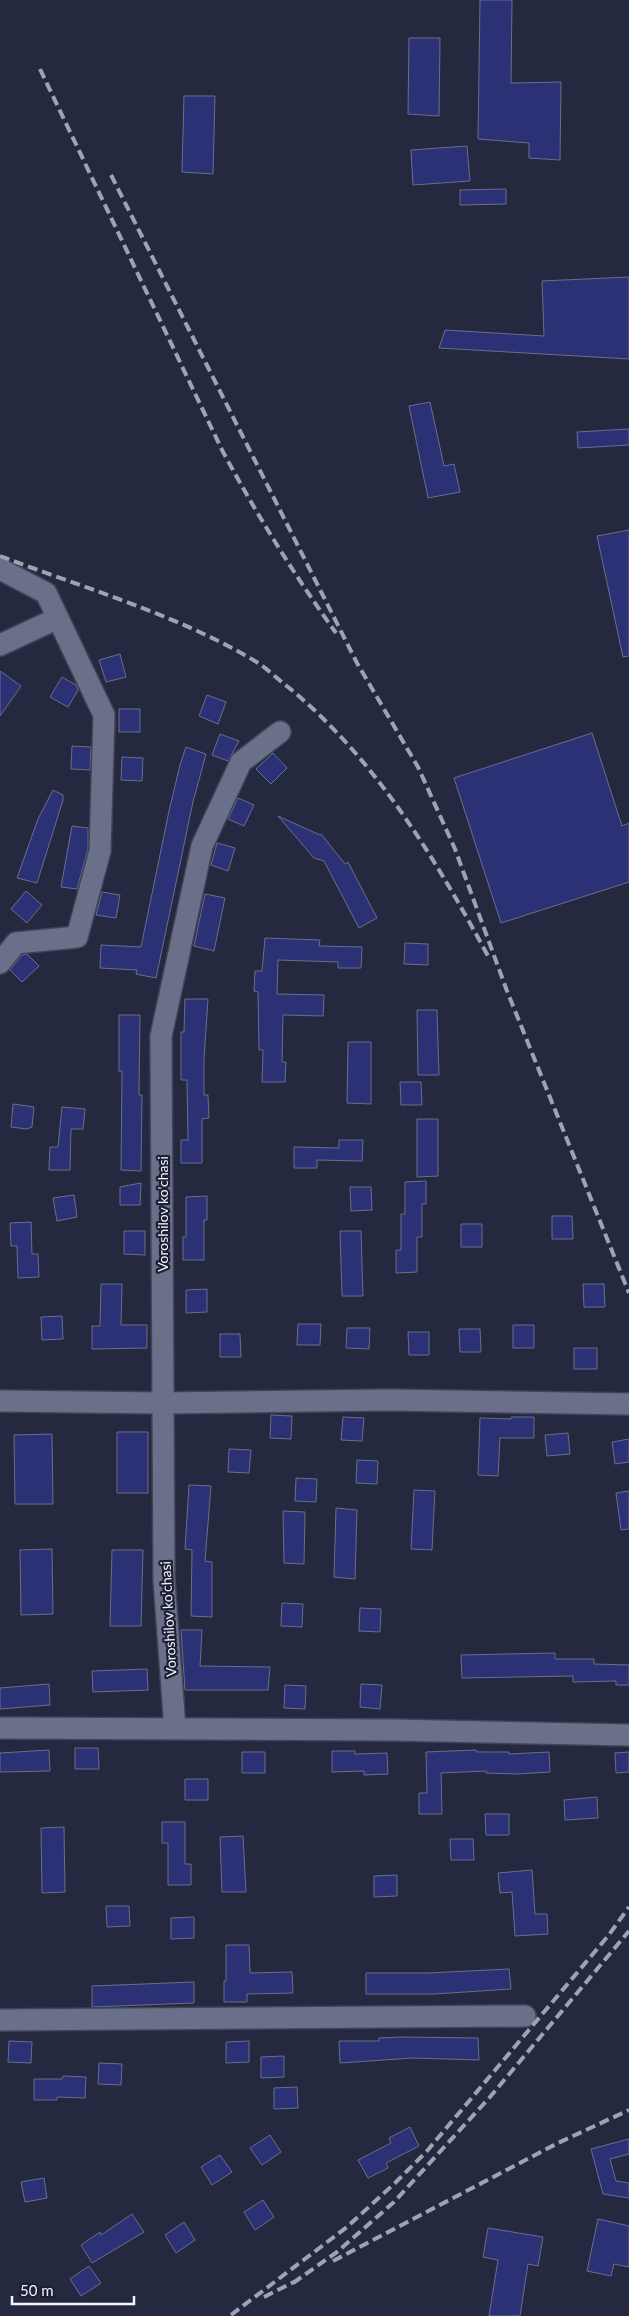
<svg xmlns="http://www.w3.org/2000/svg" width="629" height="2316" font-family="Lato,sans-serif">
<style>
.building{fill:#2c3176;stroke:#696f88}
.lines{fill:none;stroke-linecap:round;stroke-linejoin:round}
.minor-casing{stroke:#414355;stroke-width:24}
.minor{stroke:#6a7089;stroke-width:21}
.rail{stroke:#9fa2b0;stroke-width:4;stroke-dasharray:10 5;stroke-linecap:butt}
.labels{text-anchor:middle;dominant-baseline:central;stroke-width:4.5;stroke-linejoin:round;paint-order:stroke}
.street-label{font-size:14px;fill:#f3f5fd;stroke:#1c1f34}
</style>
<rect width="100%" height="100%" fill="#25293f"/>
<path class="building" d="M480,0h32l-1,83 50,-1 -1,78 -31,-2v-15l-51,-4z
M409,38h31l-1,78 -31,-2z
M184,96h31l-2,78 -31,-2z
M467,146l3,35 -57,4 -2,-35z
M506,189v15l-46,1v-15z
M629,277v82l-190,-11 6,-18 99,6 -2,-55z
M430,402l14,64 10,-2 6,28 -32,6 -19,-92z
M629,429v16l-51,3 -1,-16z
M629,530v126l-6,1 -26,-121z
M120,654l6,23 -20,5 -7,-22z
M0,671l21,15 -21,30z
M62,677l14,8 2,5 -10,17 -18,-10z
M207,695l19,7 -8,22 -19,-8z
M119,709h21v23h-21z
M592,733l30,93 7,-3v59l-128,41 -47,-145z
M220,734l19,7 -11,20 -16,-6z
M72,746l19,1 -1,23 -19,-1z
M186,747l20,7 -13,48 -37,176 -20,-4 1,-4 -37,-2 1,-23 40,2 28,-136 11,-46z
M273,753l14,15 -16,16 -15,-15z
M122,757l21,1 -1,23 -21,-1z
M53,790l10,5v5l-26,83 -20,-5 21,-59z
M238,798l16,7 -10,21 -16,-7z
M278,816l42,19 1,-1 24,30 3,-2 29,56 -18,10 -35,-67 -10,-3z
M72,826l16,2v21l-11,40 -16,-2z
M217,843l18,5 -7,23 -17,-6z
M26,891l16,14 -15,18 -16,-14z
M102,892l18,3 -4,23 -20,-3z
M205,894l20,4 -11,53 -20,-5z
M265,938l55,2 -1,6 43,1 -1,21h-23v-6l-60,-2 -1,34 47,1 -1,21 -40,-1 -1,47h4l-1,20h-23l1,-32h-4l-1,-58 -4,-1 1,-20h7z
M405,943l23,1v21l-24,-1z
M27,954l12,12 -17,16 -12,-12 12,-15z
M185,999h23l-4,60v36h4l1,23 -7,1v44h-21v-23h7l-1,-60h-6v-48h3z
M417,1010h20l2,65h-21z
M119,1015h21l-1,80h3l-1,76 -20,-1 1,-99h-3z
M348,1042h23v62l-24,-1z
M400,1082h21l1,23h-21z
M13,1104l21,3 -2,20 -5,2 -16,-2z
M62,1107l23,2 -2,20h-12l-1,41h-21l1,-23h8z
M417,1119h21v57l-21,1z
M339,1140h24l-1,21 -45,-1v8h-23v-21l45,1z
M426,1181v23h-4v33h-5v35l-21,1v-23h5v-36h4v-32z
M141,1183l-1,22h-20v-18z
M350,1187h21l1,23 -21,1z
M74,1195l3,22 -20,4 -4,-23z
M207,1196v24h-3v40h-21v-23h3v-40z
M552,1216h20l1,23h-21z
M31,1222l1,32h6l1,23 -21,1 -1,-32h-6l-1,-23z
M461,1224h21v23h-21z
M124,1231h21v24l-21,-1z
M340,1231h21l2,65h-21z
M101,1284h21l-1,41h26v23l-55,1v-23h8z
M583,1284h21l1,23h-21z
M207,1289v23l-21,1v-23z
M62,1316l1,23 -21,1 -1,-23z
M298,1324h23l-1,21h-23z
M513,1325h21v23h-21z
M347,1328h23l-1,21 -23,-1z
M459,1329h21l1,23h-21z
M408,1332h21v23h-20z
M220,1334h20l1,23h-21z
M574,1348h23v21h-23z
M271,1415l21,1 -1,23 -21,-1z
M343,1417l21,1 -2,23 -21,-1z
M511,1417h23v21h-34l-2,38 -20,-1 2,-57 31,1z
M117,1432h31v61h-31z
M568,1433l2,21 -23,2 -2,-21z
M52,1434l1,70h-38l-1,-69z
M629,1439v23l-14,2 -3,-22z
M229,1449l22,1 -2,23 -21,-1z
M357,1460l21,1 -1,23 -21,-1z
M296,1478l21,1 -1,23 -21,-1z
M189,1485l22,1 -6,75 7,1v55l-21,-1 1,-66 -7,-1z
M414,1490l21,1 -3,59 -21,-1z
M629,1491v38l-8,1 -5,-37z
M336,1508l21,2 -2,69 -21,-2z
M283,1511l22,1 -1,52 -20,-1z
M52,1549l1,65 -32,1 -1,-65z
M112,1550h31l-2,76h-31z
M282,1603l21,1 -1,23 -21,-1z
M360,1608l21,1 -1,23 -21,-1z
M181,1630h21l-2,36 70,1 -2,23h-83z
M555,1653v6h39v5l35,1v20h-13v-4l-43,1v-6l-111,2 -1,-23z
M147,1669l1,21 -55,2 -1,-21z
M49,1684l1,21 -50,4v-21z
M361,1684l21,1 -2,24 -20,-2z
M285,1685l21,1 -1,23 -21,-1z
M75,1748h23l1,21h-24z
M49,1750l1,21 -50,1v-19z
M476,1750l1,2h32v2l40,-2 1,20 -33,2 -31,-1v-2l-45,2 1,41h-23v-21h8l-1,-41z
M332,1751h23v3l32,-1 1,21 -24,1v-4l-32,1z
M242,1752h23v21h-23z
M629,1752v20l-13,1 -1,-20z
M185,1779h23v21h-23z
M597,1797l1,21 -33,2 -1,-20z
M485,1814h24v21h-23z
M162,1822h23v42h6v21h-23v-42h-6z
M64,1827l1,65 -23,1 -1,-65z
M243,1836l3,56h-24l-2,-55z
M450,1839h23l1,21h-23z
M532,1870l3,44h12l1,20 -33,2 -3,-44 -12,1 -2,-20z
M397,1875v21l-23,1v-21z
M106,1906h23l1,20 -23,1z
M194,1917v21l-23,1v-21z
M226,1945h23l1,28 42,-1 1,21 -46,1v8h-23v-21h2z
M509,1969l2,20 -77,5h-68v-21h62z
M194,1982v21l-102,4v-21z
M402,2037l76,1 1,22 -66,-2 -73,5 -1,-22h40v-3z
M9,2041l23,1 -1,21 -23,-1z
M249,2041v21l-23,1v-21z
M284,2056v21l-23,1v-21z
M99,2063l23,1 -1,21 -23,-1z
M63,2076l23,1 -1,21 -28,-1v3h-23v-21h28z
M297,2087l1,21 -24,1v-21z
M410,2127l9,19 -33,17 2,5 -20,10 -10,-18 33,-17 -2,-5z
M270,2135l11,17 -19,13 -12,-17z
M629,2139v15l-19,5 6,22 13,2v15l-26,-4 -12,-45z
M220,2155l12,17 -20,13 -11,-18z
M44,2178l3,20 -22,4 -4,-20z
M263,2200l11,17 -19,13 -11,-18z
M132,2214l12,18 -52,31 -11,-18 19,-13 1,3z
M598,2219l31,7v41l-15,-3 -3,12 -24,-5z
M184,2222l11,18 -19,13 -11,-18z
M488,2228l55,9 -5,29 -10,-2 -8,52h-31l9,-56 -15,-3z
M89,2266l12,17 -20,13 -11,-17z"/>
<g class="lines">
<g class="minor-casing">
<path id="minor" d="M0,569l46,24 58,122 -4,136 -23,86 -61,6 -16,20
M0,645l58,-27
M0,1401l163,2 226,-3 240,4
M0,1728l392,2 237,5
M175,1729l-11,-149 -3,-544 41,-190 39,-84 39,-30
M0,2020l525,-4"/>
</g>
<use href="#minor" class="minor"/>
<path class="rail" d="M40,69l182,381c35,65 71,123 114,183
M111,175l246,488 61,104 37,82 52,142 122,302
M0,556c84,32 178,59 255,105 12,7 22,18 33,26 87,71 147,171 200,269
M333,2261l225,-118 71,-33
M293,2283l44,-31 57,-50 96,-105 139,-166
M264,2297l34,-17
M231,2315l116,-88 48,-44 32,-32 181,-215 21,-29"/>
</g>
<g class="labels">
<g class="street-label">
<text transform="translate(162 1214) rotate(-90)">Voroshilov ko'chasi</text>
<text transform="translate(168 1619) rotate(-93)">Voroshilov ko'chasi</text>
</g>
</g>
<path d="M12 2296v8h122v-8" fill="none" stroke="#f3f5fd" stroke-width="2.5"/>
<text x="20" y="2296" font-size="15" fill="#f3f5fd" stroke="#1c1f34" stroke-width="4" paint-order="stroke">50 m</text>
</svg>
